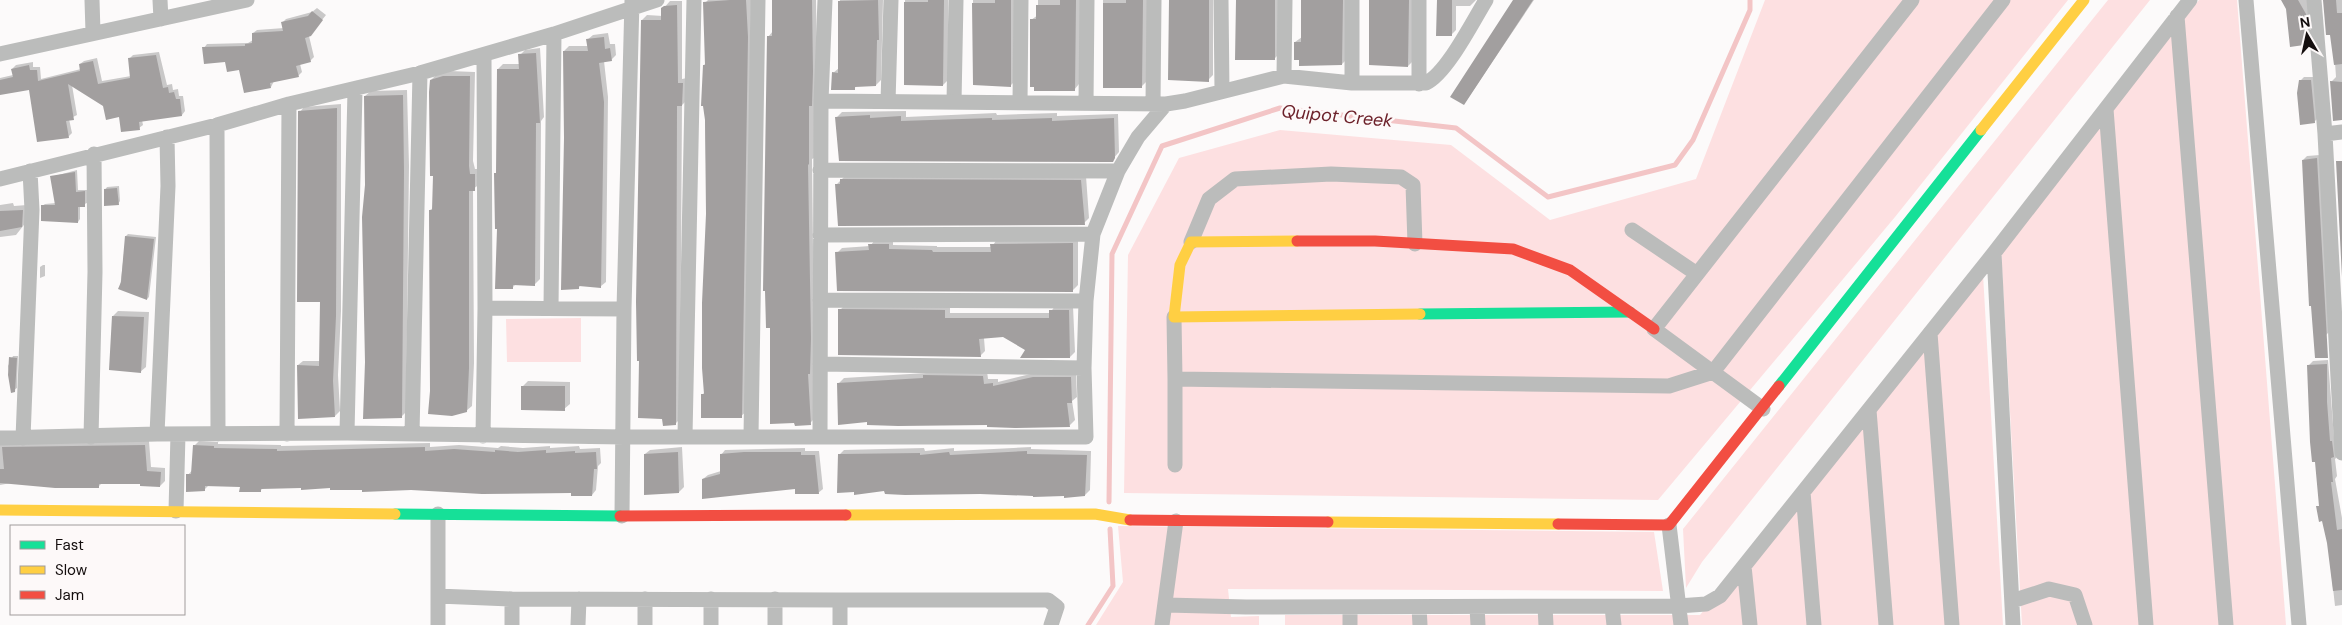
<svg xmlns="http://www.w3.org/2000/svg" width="2342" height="625" font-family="'DM Sans',sans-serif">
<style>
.green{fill:#fde0e1}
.shadow{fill:#0003}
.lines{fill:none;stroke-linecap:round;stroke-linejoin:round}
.stream{stroke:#f3c5c6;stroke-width:5}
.building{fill:#a29f9f}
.street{stroke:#bbbcbb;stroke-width:15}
.fast{stroke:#16e098;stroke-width:11}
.slow{stroke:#ffcf43;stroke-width:11}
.jam{stroke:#f24e42;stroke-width:11}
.labels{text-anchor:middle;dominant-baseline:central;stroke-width:5;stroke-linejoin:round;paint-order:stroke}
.water-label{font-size:18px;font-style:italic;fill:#6c212a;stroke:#fdf9f9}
</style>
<rect width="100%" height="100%" fill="#fcfafa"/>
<path class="green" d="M1765,0h303l-173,217 -237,283 -534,-7 4,-238 51,-97 101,-28 171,15 99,75 146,-41z
M2108,0h42l-448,562 -16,26 -3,-59z
M2199,0h38l49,625h-264l-21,-374z
M1983,274l20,351h-718v-10h415z
M581,318v44h-74l-1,-43z
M1118,526l536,6 9,59 -435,-2 3,28 28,-1v9h-163l27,-43z"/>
<path class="shadow" d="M708,0h43l-4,411 -6,5 -39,-21 3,-3 2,-178 -3,-149 2,-2 -1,-60z
M768,0h48l1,66 -3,92 -2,1 3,259 -5,5 -42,-386 5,-6v-31z
M840,0h43l-2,80 -5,5h-19l-3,4 -21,-16 6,-5z
M905,0h43v80l-5,5 -37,-1z
M973,0h42v81l-5,5 -36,-2z
M1038,0h43l-2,84 -5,6 -38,-4 -5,-66 7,-5z
M1103,0h44v81l-5,5 -38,1z
M1170,0h43v75l-5,5z
M1237,0h43l-1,54 -5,5z
M1303,0h44v59l-5,5 -47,-22 7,-5z
M1371,0h42v61l-5,5z
M1437,0h39l-6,6h-14v24l-5,5h-14z
M1515,0h19l-70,104z
M2284,0h26l2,31 -9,13z
M2325,0h17v119l-11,-37 5,-5 -2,-29z
M670,1h12v78l5,-1v22l-5,5 -2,314 -5,5 -33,-404 5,-5 16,1v-7z
M317,8l9,7 -17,21 5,21 -4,4 -10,3 2,8 -4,4 -24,5 -3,6 -67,-39 3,-4 41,-1 5,-3v-7l4,-3 27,-2 -2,-5 4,-4 26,-7z
M608,33l2,11h5l1,11 -5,5 -7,1 4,36 -2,185 -5,4 -20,-1 -3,3 -13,-150 -1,-87 5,-5h19l-1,-6 6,-5z
M540,48l4,69 -3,4 -1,158 -5,5h-19l-4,4 -14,-219 5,-5h17v-9l5,-5z
M159,52l8,33 5,-1 1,6 5,-1 1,7h4l2,15 -3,4 -40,5 1,5 -4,3 -67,-43 5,30 -8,4 3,14 -4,4 -38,-49 -30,4v-14l13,-3 -1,-6 4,-4 17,-3v5h7l1,12 40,-10 -1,-5 4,-3 13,-3 5,23 29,-5 -2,-17 4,-4z
M449,71l26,1 -2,89 2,8h5v15l-7,5 1,174 -2,43 -6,5 -34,-20 -2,-181 3,-2 1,-33 -3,-95 5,-5z
M2304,77h11l3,41 -4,4 -13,-42z
M407,90l2,76 -3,246 -5,5 -35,-110 -1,-211 6,-5z
M341,104v207l-3,64 2,36 -5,5 -37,-51 5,-4h17l1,-60 -21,-189 4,-5z
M906,111v6l90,-4 1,2 60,-2v3l61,-2 1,38 -7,8 -275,-43 5,-5z
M2320,155l10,176 -4,4 -23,-175 4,-4z
M77,170l1,20h9v13l-7,3v13l-2,3 -36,-16 3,-2 11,-1 -5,-26z
M846,175l240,1 3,42 -5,5 -248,-38z
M119,186l1,15 -2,3 -13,-14 2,-3z
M13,203l1,3 13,-1v16l-11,14 -16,2v-32z
M128,234l28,3 -7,60 -2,2 -27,-11 6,-52z
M997,239h81v46l-5,5 -236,-37 5,-5 28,-2 5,-6h18v5l44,1v1h55z
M43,265h2v11l-5,2v-11z
M845,305h105v8h100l5,-7h18l2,46 -5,5 -43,-7 -24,-15 -19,3 1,13 -5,5 -140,-46z
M118,311l31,1 -3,55 -6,5 -27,-56z
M13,356h5l-1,32 -5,3 -4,-25z
M2328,360l6,77 6,17 -5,5 2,17 -2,3 7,39v87l-7,1 -7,-63 -5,-23 -5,-13 2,-2 -12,-139 5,-5z
M929,370l58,1 1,8h10v3l41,-10 37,1 1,24 -5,4 3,19 -5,5 -231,-42 5,-5 82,-5z
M528,381l42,1v22l-6,5 -41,-23z
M149,441l2,26 14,1v13l-5,5 -19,-3h-39l-4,4 -87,-4 -11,2v-43z
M199,441l19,1v2l63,1v1l149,-3v4l29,-2 39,3 3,-2 22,2 27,-2v2l29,-2 1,3 20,-1 1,15 -3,3 -2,24 -4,5 -20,-3 -240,-5 -69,1 -3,3 -19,-5 -32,-1 -4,4 -17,-14 5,-6 1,-23z
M682,447l2,40 -5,5 -34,-38 5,-4z
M1031,447v2l60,2 -1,39 -5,5h-20l-226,-40 5,-5 80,-2 1,3 29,-3v3z
M805,448v3h14l4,38 -5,4 -22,-5 -93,-9 5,-4 13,-4v-16l4,-5z"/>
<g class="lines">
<path class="stream" d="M1109,502l3,-248 50,-108 118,-38 176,20 92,69 127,-32 18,-25 57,-130v-10
M1088,625l25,-39 -3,-57"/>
</g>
<path class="building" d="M730,0h16l2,37 -6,381h-41v-24h3l-2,-26v-65l4,-89 -1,-94 -2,-14h-2l2,-41h2l-2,-63z
M772,0h40l1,72 -1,34h-3v58l-1,1 3,173 -1,36h-2l3,51 -16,1 -1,-3 -24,1v-96h-4l-1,-37h-2l4,-255h5z
M878,0l1,40h-2l-1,46 -21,1v3h-24l1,-18 6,1v-72z
M928,0h16l-1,86 -39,-1v-83h24z
M995,0h16v87l-38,-2 -1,-82h23z
M1060,0h16l-1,91h-41v-4h-4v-68h6v-14h24z
M1126,0h17l-1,88h-39v-85h23z
M1169,0h40v82l-41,-2z
M1236,0h39v60h-40z
M1301,0h42l-1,65 -43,1v-6h-5v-18h7z
M1369,0h40l-1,67 -39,-2z
M1437,0h15v36h-16z
M1513,0h20l-69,105 -14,-8z
M2281,0h17l8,14 2,23h-5l1,8 -14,2 -4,-38z
M2323,0h13l1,13h5v51l-8,1 -4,-30h-4z
M677,5l1,78h5l-1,23h-5l-1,319 -13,1 -1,-7 -24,-1 1,-57h-2l-1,-59 5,-282h20v-12l3,-2z
M312,11l11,9 -12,16 -6,2 6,24 -15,4 3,11 -29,6 1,5 -27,5 -5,-23 -12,2 -2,-10 -21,2 -2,-17 43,-1v-2l7,-1v-10l31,-2 -2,-9 27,-6z
M604,37l1,12 5,-1 2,13 -13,2 5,39 -3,186 -22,-2v3l-18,1 3,-152 -1,-87h25l-2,-12z
M536,53l4,70h-4l-1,163 -22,-1v4h-18l2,-60h-2l-1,-56h2l1,-104h22l-1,-15z
M156,55l7,33 5,-1 1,6 5,-1 2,7h4l2,17 -43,6 1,8 -19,2 -2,-15 -13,3 -3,-14 -35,-22 6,36 -8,1 3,17 -32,4 -8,-52 -29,5v-15l13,-3 -2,-8 18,-4 1,5h7l1,11 42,-10 -1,-7 14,-3 5,23 32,-6 -2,-20z
M443,76h27l-1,90 1,8h5v17h-6v177l-2,44 -15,4 -24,-2 2,-23 -1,-181h3l1,-34h-3l-1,-84 1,-12z
M2299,80h12l4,43 -15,2 -3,-32z
M2330,81l12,1v38l-9,1z
M403,95l1,77 -2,246 -39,1 2,-57 -3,-145 3,-32 -1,-89z
M337,108l-1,208 -3,65 2,36 -37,2 -1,-54 22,1 1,-64h-23l1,-191z
M870,115v3l31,-2v5l91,-3v2l60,-2v3l62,-3 1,40 -2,4 -274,-1 -4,-44z
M2317,158l11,200h-13l-4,-52h-2l-7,-146z
M2336,161h6v116z
M75,172l1,20 9,-1v16h-7v16l-37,-2v-16h14l-5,-29z
M840,179l241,1 4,45 -247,1 -3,-42h5z
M117,188l2,17 -15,1v-17z
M23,210l-1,17 -22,4v-20z
M125,236l29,3 -7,61 -29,-11 3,-7z
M1073,243v49l-236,-1 -2,-39 34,-2 -1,-6h21v5l43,1 1,2h58l-1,-8z
M838,309l107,1v8h104v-8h20l1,48h-50l5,-8 -22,-13 -24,2 2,18 -143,-2z
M112,316l32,1 -3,56 -32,-3z
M9,357l8,1 -2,34 -4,1 -3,-18z
M2327,364v38l3,39h2l2,16 -3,1 2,24h-2l6,48 5,-1v61l-9,1 -6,-48 -5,-22 -3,1 -3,-16h3l-4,-44h-3l-2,-20 -3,-77z
M923,375l60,1 1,8 9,-1v3l40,-9h38l1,26h-5l3,24 -55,1 -28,-1v-2l-89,1 -31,-1v-3l-29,3 -1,-42 86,-5z
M521,386h44v25l-44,-1z
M145,445l2,26 14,1 -1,15 -20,-1v-2h-41v4h-44l-55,-5v-14h4l-2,-22z
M193,445l21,1v2l63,1v2l148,-4v4l29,-2 41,3v-2l23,2 28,-2v3l29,-2v2l21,-1 1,17h-3l-2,27h-21v-3l-89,1 -71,-4 -49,2v-2h-32v-2l-29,2v-2l-40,1v3h-22l1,-5 -35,-1v5l-19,1v-18h5z
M1027,451v3l60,1 -2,41 -21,2v-2l-31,1v-1l-53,-2 -75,1 -20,-1 -1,-3 -30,4v-3l-17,1 1,-39h3l79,-1v2l29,-3 1,3z
M678,452l1,41 -35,2v-41z
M744,452h57v3h14l4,39h-24v-5l-93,10v-20l18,-5v-20z"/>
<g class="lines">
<path class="street" d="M92,0l1,32
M160,0l1,19
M1221,0l1,91
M2246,0l53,625
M2314,0l11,134 17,319
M2177,16l49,609
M0,54l247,-54
M1284,76l1,-76
M1352,83v-83
M1419,84v-84
M821,101l345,3
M888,102l3,-102
M954,102l2,-102
M1020,103l1,-103
M1086,103l1,-103
M1153,104l1,-104
M2106,109l40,516
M217,125l1,309
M2325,134l17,-2
M167,137l1,49 -11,248 190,-1 277,4h462l-2,-69 2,-67 7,-67 25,-63 20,-34 28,-33 19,-3 99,-25 68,7h74c21,-10 47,-62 60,-83
M820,170l298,1
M0,179l217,-54 72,-21 131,-31 134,-39 103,-34
M1632,230l65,44
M820,235l273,-1
M1191,242l18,-43 26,-20 96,-5 70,3 12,8 2,59
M1994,253l19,372
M820,300l266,1
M485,308l139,1
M551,308l3,-274
M1174,317l1,62 494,7 44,-14 290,-372
M1930,333l22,292
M820,364l264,4
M1175,379v86
M1763,409l-109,-80 258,-329
M1869,410l17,215
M347,433l8,-343
M287,434l2,-330
M412,434l8,-361
M483,436l2,-128 -1,-252
M685,436l9,-436
M751,436l7,-436
M91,437l4,-165 -1,-118
M820,437l1,-336 4,-101
M0,438l157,-4
M23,438l9,-228 -2,-39
M1803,492l11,133
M176,511l2,-77
M438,514v82l74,3 328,1
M622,516l2,-207 8,-309
M1669,525l12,100
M1744,566l6,59
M2012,601l37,-12 26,6 10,30
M1166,605l80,2 432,-1 28,-2 14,-8 274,-343 196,-253
M1350,607v18
M1419,607l1,18
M1477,607l1,18
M1545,607l1,18
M1612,607l2,18
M438,625v-29
M512,625v-26
M578,625l1,-26
M645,625v-26
M711,625v-26
M775,625v-26
M840,625v-25h208l9,7 -6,18
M1162,625l14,-104"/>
<path class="fast" d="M1420,314l210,-2
M1779,386l202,-256
M395,514l225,2"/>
<path class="slow" d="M1981,130l103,-130
M1297,241l-106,1 -11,23 -6,52 246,-3
M0,510l395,4
M846,515l249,-1 35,6
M1328,522l230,2"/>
<path class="jam" d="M1297,241h78l138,8 57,21 84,59
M620,516l226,-1
M1130,520l198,2
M1558,524l111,1 110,-139"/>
</g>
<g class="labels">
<g class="water-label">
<text transform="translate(1337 116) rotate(5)">Quipot Creek</text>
</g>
</g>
<rect x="10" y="525" width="175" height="90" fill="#fdf9f9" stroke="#a09b9b"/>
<rect x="20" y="541" width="25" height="8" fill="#16e098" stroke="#a09b9b"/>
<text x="55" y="550" font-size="15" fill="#140e0e">Fast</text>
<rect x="20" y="566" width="25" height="8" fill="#ffcf43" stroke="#a09b9b"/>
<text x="55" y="575" font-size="15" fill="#140e0e">Slow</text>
<rect x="20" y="591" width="25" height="8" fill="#f24e42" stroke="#a09b9b"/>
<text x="55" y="600" font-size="15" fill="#140e0e">Jam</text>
<g transform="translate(2307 35) rotate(351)" stroke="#fdf9f9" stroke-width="4" paint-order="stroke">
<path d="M0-4L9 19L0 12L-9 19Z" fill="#140e0e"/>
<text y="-8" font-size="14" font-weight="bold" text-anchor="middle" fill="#140e0e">N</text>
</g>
</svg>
